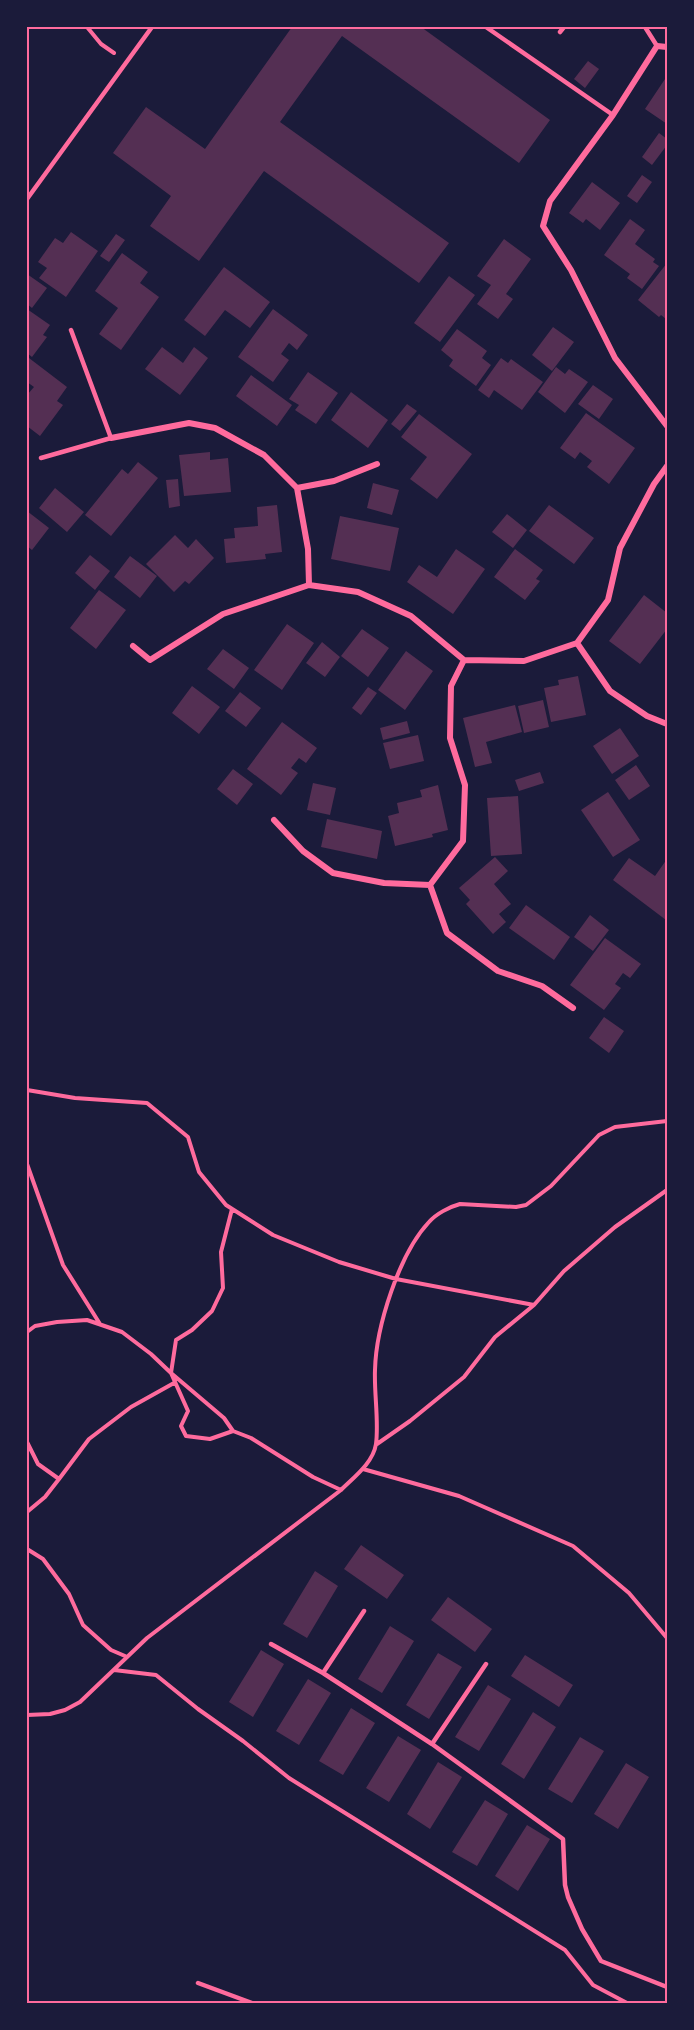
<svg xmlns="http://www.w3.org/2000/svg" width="694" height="2030" font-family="Montserrat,sans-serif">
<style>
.building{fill:#542f53}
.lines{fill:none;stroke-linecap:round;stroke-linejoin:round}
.path{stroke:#ff6b9d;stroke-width:4}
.service{stroke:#ff6b9d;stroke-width:4.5}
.minor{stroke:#ff6b9d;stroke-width:6}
.neatline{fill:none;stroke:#ff6b9d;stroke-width:2}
</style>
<rect width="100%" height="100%" fill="#1b1b3a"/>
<path class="building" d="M292,27h129l129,93 -31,43 -177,-127 -62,86 169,121 -30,40 -155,-112 -65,90 -49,-35 21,-30 -58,-43 33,-46 59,42z
M588,61l11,8 -14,19 -11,-9z
M667,76v48l-22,-15z
M659,133l8,6v6l-15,20 -10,-8z
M642,175l10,7 -15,21 -10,-7z
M592,182l28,21 -20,27 -14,-11 -3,4 -14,-10z
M630,219l15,11 -10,14 20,15 -2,3 6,4 -17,23 -15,-11 3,-4 -26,-19z
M71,232l27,19 -32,46 -27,-19 8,-10 -9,-6 17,-24 8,5z
M116,234l9,6 -16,22 -9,-6z
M504,239l27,20 -25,35 7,5 -15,20 -21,-15 14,-19 -14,-9z
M122,253l26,19 -8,11 19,14 -38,53 -22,-16 19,-26 -23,-17z
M667,263v55l-1,1 -5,-4 -2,2 -21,-17z
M224,267l46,35 -20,26 -25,-18 -20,26 -21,-16z
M27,274l20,14 -15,20 -5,-4z
M449,276l26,19 -35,47 -26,-19z
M27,309l23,16 -7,10 4,2 -15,20 -5,-4z
M273,309l35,26 -11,15 -8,-7 -8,11 8,6 -16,22 -35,-25z
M553,327l21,15 -22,29 -20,-16z
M457,329l30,22 -5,7 9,7 -15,21 -27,-20 4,-6 -12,-10z
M162,347l21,16 11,-16 14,11 -28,37 -35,-26z
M29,358l38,29 -10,14 6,4 -23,31 -13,-10v-31l7,-8 -7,-5z
M501,358l7,5 3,-4 32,23 -21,28 -28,-20 -5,8 -11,-8z
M556,367l9,7 4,-5 19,13 -23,31 -27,-21z
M308,372l30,21 -22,31 -21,-14 4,-5 -10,-6z
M251,375l41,30 -15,21 -41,-30z
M593,385l20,14 -14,20 -21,-15z
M351,392l37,28 -20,28 -37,-28z
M407,404l10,7 -17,20 -9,-7z
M586,413l49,35 -26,36 -22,-17 5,-6 -12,-9 -5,7 -15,-11z
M419,414l53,40 -35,45 -27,-20 17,-22 -26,-20z
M210,452v8l18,-2 3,34 -47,4 -5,-41z
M138,462l20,16 -47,58 -26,-21 37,-46 6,5z
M178,479l2,27 -11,2 -3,-28z
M373,483l26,7 -7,25 -25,-7z
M55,488l29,24 -17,20 -28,-24z
M277,505l5,47 -17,2 1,5 -40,4 -2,-24 11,-1 -1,-10 24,-2 -1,-19z
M549,505l45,33 -20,26 -45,-33z
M27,511l22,17 -17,22 -5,-4z
M507,514l20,16 -14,18 -21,-16z
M340,516l59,12 -9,43 -59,-12z
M175,535l13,13 8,-9 18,19 -25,26 -4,-3 -11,11 -28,-28z
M456,549l29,20 -32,45 -46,-32 12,-17 18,12z
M515,549l28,21 -7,9 4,2 -15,19 -31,-23z
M90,555l20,16 -15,19 -20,-17z
M130,556l27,20 -17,22 -26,-21z
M99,590l27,20 -30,39 -26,-21z
M644,595l23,18v16l-27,35 -31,-23z
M287,624l27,19 -32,47 -28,-20z
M362,629l27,19 -21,29 -27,-21z
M322,642l18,15 -15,20 -19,-14z
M223,649l26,19 -15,21 -27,-20z
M406,651l27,20 -28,39 -27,-20z
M578,676l8,39 -35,7 -7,-34 15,-3 -1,-5z
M192,686l28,21 -21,27 -27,-21z
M368,687l9,6 -16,22 -9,-7z
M240,692l21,16 -15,19 -21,-16z
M543,700l6,27 -25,6 -6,-27z
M515,705l7,27 -36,10 6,21 -17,4 -12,-49z
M407,721l3,12 -27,7 -3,-12z
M282,722l35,26 -11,15 -7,-5 -8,10 7,5 -17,22 -34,-26z
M620,728l19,28 -27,18 -19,-28z
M418,735l6,26 -34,8 -7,-26z
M636,765l14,21 -21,14 -14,-20z
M233,769l20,15 -16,21 -20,-16z
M540,772l4,11 -25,8 -4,-11z
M313,783l23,5 -6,27 -23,-5z
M438,785l10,45 -16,4 1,3 -38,9 -7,-30 11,-3 -2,-10 25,-6 -2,-7z
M608,792l32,48 -27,17 -32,-47z
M518,796l4,58 -31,2 -4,-58z
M327,819l55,12 -5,28 -56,-12z
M495,857l13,14 -14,13 17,20 -12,10 7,8 -13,12 -27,-30 4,-4 -11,-12z
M629,858l26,18 12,-17 -1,61 -53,-40z
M526,905l44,32 -16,23 -45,-32z
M590,915l19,15 -16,21 -19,-14z
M605,938l36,26 -11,14 -7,-5 -8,11 6,4 -17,22 -34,-25z
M604,1017l20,14 -15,22 -20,-15z
M361,1545l43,30 -17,24 -43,-30z
M315,1571l23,15 -31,52 -24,-14z
M448,1597l44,32 -17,23 -44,-32z
M390,1626l24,15 -32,52 -24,-14z
M261,1650l23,14 -31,53 -24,-15z
M438,1653l24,14 -33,52 -23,-14z
M525,1655l48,30 -14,22 -48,-31z
M308,1679l23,14 -32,52 -23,-14z
M488,1685l23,14 -32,52 -24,-14z
M351,1708l24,15 -32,52 -24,-14z
M533,1712l23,15 -32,52 -23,-15z
M398,1736l23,14 -32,52 -23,-14z
M580,1737l24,14 -32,52 -24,-14z
M438,1762l24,15 -32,52 -23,-15z
M626,1763l23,14 -31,52 -24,-15z
M485,1800l23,14 -31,52 -25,-14z
M527,1825l23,14 -32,52 -23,-15z"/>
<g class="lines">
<path class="path" d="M87,27l14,17 13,9
M27,1090l48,8 72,5 41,34 11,35 27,33 47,30 66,27 57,17 138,26
M27,1164l36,101 37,59
M232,1209l-11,43 2,36 -11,23 -20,19 -16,10 -5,33 53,45 9,13
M27,1332l8,-6 22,-4 30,-2 35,12 29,22 20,19 17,38 -7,15 5,10 24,3 23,-8 18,7 62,39 28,13
M27,1442l11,22 21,15 30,-40 42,-32 43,-24
M377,1444l33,-23 54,-44 31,-40 39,-32 30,-34 51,-44 52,-37
M363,1469l96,27 114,50 56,47 38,45
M27,1512l18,-15 14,-18
M27,1549l16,10 26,35 14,31 28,25 14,6
M114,1670l42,5 42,34 45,32 46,37 276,172 28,35 34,18
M27,1715l23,-1 15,-4 15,-8 67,-64 194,-148c13,-13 32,-27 35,-46 3,-22 -2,-51 -1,-74 1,-43 24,-116 54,-148 7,-8 20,-15 31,-18l56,3 10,-2 25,-19 48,-51 16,-8 52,-6"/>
<path class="service" d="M486,27l127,88
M645,27l12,19
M560,32l4,-5
M27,199l125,-172
M41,458l70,-20 -40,-108
M271,1644l52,29 109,71 131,95 2,46 3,12 14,32 19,32 66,26
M323,1673l41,-62
M432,1744l54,-80
M198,1983l54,20"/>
<path class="minor" d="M667,47l-10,-1 -44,69 -63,86 -7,25 28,44 44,88 52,68
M111,438l78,-15 26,5 49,27 33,33 11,61 1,36
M297,488l37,-7 43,-17
M577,643l33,48 37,25 20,8
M133,646l17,14 73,-46 86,-29 49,7 53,24 53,44 60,1 53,-18 31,-43 12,-52 34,-64 13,-18
M274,820l29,31 30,22 51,10 46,2 33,-44 2,-56 -15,-47 1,-52 13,-26
M430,885l17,48 51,38 44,15 31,22"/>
</g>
<rect width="694" height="2030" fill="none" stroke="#1b1b3a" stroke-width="57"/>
<rect x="28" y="28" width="638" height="1974" class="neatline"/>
</svg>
